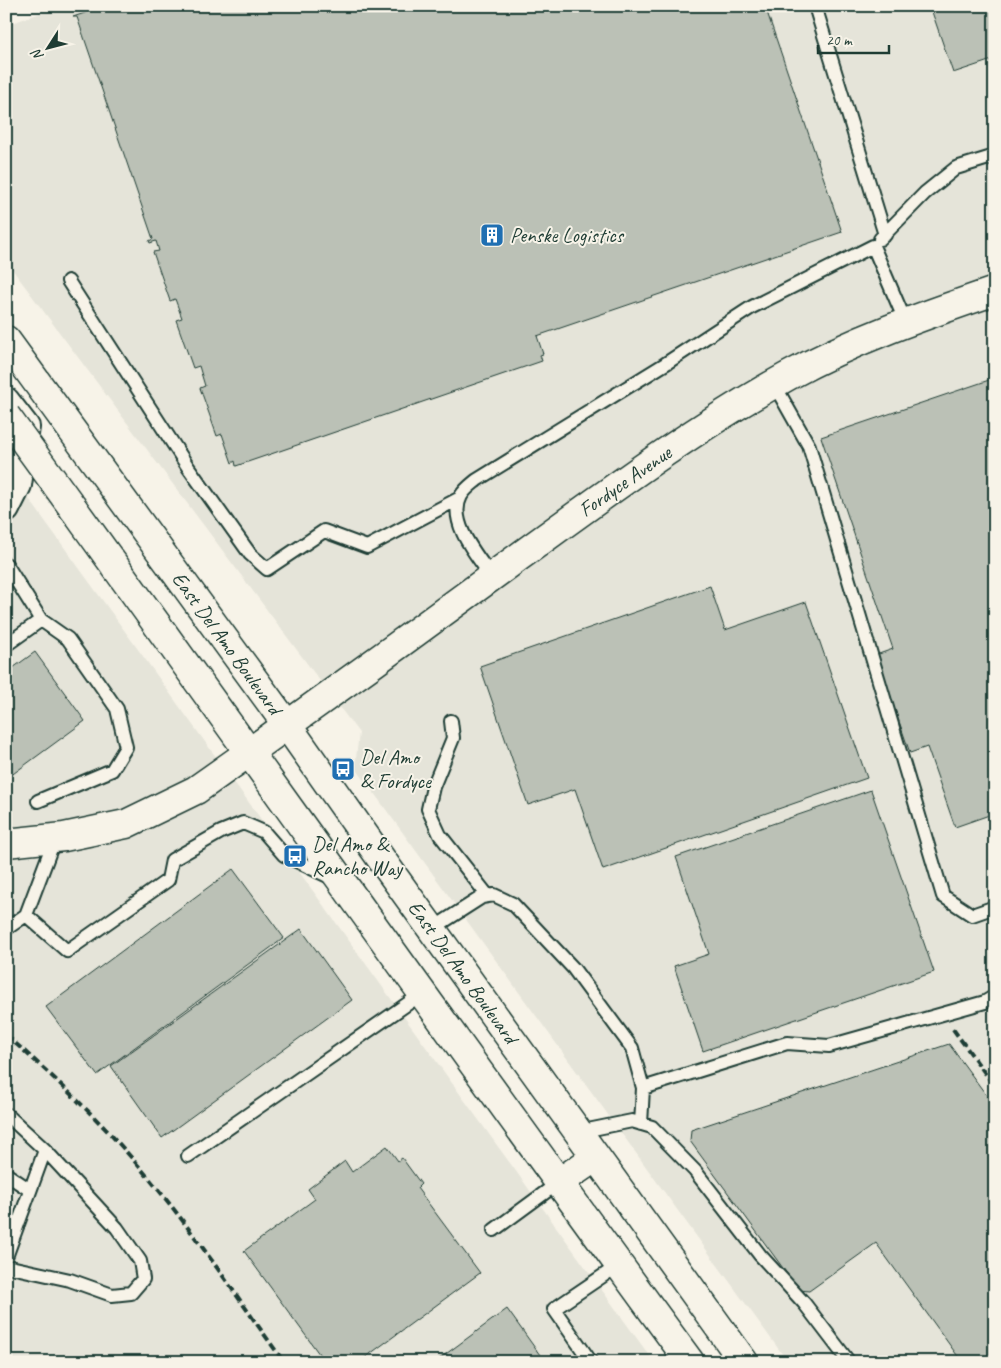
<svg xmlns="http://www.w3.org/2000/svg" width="1001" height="1368" font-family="Caveat,sans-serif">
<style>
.built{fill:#e5e4d9}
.building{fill:#bbc1b6;stroke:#1f3d34}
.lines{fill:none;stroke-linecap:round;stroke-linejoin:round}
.service-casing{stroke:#1f3d34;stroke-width:16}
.minor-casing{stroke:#1f3d34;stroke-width:30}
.tertiary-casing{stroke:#1f3d34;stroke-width:31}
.primary-casing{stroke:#1f3d34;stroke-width:31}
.service{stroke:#f7f3e8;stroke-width:12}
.minor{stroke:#f7f3e8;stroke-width:26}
.tertiary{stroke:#f7f3e8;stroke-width:28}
.primary{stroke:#f7f3e8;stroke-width:28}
.rail{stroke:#1f3d34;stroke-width:4;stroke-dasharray:8 4;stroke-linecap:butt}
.primary-bridge-casing{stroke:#1f3d34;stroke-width:31;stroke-linecap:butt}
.primary-bridge{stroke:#f7f3e8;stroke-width:28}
.labels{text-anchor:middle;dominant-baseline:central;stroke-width:4;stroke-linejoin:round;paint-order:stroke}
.poi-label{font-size:21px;fill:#1f3d34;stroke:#f7f3e8;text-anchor:start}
.street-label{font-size:21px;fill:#1f3d34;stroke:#f7f3e8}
</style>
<rect width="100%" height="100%" fill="#f7f3e8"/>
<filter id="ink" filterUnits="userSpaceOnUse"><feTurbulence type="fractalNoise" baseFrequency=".02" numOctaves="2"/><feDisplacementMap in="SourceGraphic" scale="10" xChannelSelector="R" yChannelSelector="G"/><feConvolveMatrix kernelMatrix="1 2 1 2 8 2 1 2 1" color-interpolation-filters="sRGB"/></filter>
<g filter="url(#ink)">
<path class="built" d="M61,6h934v1356h-207l-433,-595 4,-34 -353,-472v-236z
M6,467l648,895h-648z"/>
<path class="building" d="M105,6h660l77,226 -305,104 6,18 -3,1 2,6 -306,105 -1,-5 -3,2 -10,-29 -5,2 -17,-48 5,-2 -6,-20 -6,2 -17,-48 6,-2 -7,-19 -5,2 -17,-49 6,-1 -3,-10 -6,2 -1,-2 4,-2 -76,-222h-4z
M930,6h65v53l-42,14z
M995,378v435l-40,14 -28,-80 -17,6 -34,-98 17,-6 -72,-212z
M710,586l15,44 81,-28 61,176 -264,92 -28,-81 -47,16 -48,-139z
M35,652l50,69 -79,58v-106z
M871,790l63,182 -231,79 -29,-85 35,-12 -33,-97z
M233,869l51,69 -187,137 -51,-68z
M301,929l51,71 -190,138 -51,-72z
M949,1044l46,63v255h-33l-86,-119 -67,48 -10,-1 -109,-149 1,-11z
M387,1146l11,15 4,-3 19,26 -4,4 63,85 -121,89h-34l-81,-111 71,-52 -7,-10 37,-28 7,11z
M507,1309l38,53h-110z"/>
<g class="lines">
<g class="service-casing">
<path id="service" d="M815,6l70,229
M880,239l45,-46 31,-25 39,-12
M68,281l120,186 62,87 17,15 57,-38 43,16 93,-49
M774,384l35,62 134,450 29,19 23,-8
M6,564l35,56 27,19 49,70 9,38 -14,23 -74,31
M492,577c-14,-20 -45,-55 -31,-81 4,-7 10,-11 16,-16l188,-116 87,-57 121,-61 33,77
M6,645l35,-25
M451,721l2,17 -20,49 -5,22 12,26 48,61
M26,915l41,36 101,-71 4,-20 49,-28 22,-9 21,9 20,23 48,23
M6,929l20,-14 29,-77
M432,929l50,-32 12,-2 19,9 60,64 59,80 11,40 -2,36
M643,1088l144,-45 42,3 156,-44 10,-6
M6,1114l39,36 -39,107
M578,1132l54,-11 20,6 43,44 65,84 44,48 45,59
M188,1156l235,-163
M6,1174l24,16
M494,1230l64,-47
M6,1266l64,14 42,15 19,-2 12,-14 -3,-18 -23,-33 -72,-78
M591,1362l-37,-53 65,-44"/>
</g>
<g class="minor-casing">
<path id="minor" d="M6,401l20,26 -8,58 -12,24"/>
</g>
<g class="tertiary-casing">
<path id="tertiary" d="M6,843l58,-6 62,-13 70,-34c109,-77 217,-155 324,-234 87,-63 174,-128 268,-180 65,-36 137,-61 207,-85"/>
</g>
<g class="primary-casing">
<path id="primary" d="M6,340l281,385 102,145 355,492
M73,508c206,285 409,571 617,854
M558,1183l38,-26"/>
</g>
<use href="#service" class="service"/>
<use href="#minor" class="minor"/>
<use href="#tertiary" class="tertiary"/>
<use href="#primary" class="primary"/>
<path class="rail" d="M953,1029l42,58
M6,1035c46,40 91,82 130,128 54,62 100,133 148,199"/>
<g class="primary-bridge-casing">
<path id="primary-bridge" d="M6,416l67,92"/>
</g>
<use href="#primary-bridge" class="primary-bridge"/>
</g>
</g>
<defs>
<g id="building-square" transform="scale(1.25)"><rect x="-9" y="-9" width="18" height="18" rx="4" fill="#1f6fb2" stroke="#f7f3e8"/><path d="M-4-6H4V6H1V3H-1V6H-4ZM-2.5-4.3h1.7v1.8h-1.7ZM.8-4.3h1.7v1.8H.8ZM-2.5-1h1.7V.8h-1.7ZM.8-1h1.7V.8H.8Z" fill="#fff"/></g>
<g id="bus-square" transform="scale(1.25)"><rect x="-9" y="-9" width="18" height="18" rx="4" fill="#1f6fb2" stroke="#f7f3e8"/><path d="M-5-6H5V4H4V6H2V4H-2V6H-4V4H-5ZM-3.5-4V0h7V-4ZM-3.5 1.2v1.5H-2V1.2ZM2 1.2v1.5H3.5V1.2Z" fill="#fff"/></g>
</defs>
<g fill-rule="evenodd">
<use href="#building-square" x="492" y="235"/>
<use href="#bus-square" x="343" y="769"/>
<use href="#bus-square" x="295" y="856"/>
</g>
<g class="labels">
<g class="poi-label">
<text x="510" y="235">Penske Logistics</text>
<text x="360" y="757">Del Amo<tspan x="360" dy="24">&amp; Fordyce</tspan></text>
<text x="312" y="844">Del Amo &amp;<tspan x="312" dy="24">Rancho Way</tspan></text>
</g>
<g class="street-label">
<text transform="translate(625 481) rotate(-35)">Fordyce Avenue</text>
<text transform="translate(227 643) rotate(54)">East Del Amo Boulevard</text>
<text transform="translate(463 972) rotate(54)">East Del Amo Boulevard</text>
</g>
</g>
<rect width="1001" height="1368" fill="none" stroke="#f7f3e8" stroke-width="25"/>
<rect x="12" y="12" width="976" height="1343" fill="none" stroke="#1f3d34" stroke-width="2" filter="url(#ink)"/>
<g transform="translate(48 48) rotate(234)" stroke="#f7f3e8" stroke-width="4" paint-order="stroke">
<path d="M0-4L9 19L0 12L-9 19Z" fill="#1f3d34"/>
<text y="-8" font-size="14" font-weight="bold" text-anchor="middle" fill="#1f3d34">N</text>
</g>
<path d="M818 45v8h71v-8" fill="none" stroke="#1f3d34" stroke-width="2.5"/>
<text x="826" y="45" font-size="15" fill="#1f3d34" stroke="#f7f3e8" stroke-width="4" paint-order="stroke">20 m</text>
</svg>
